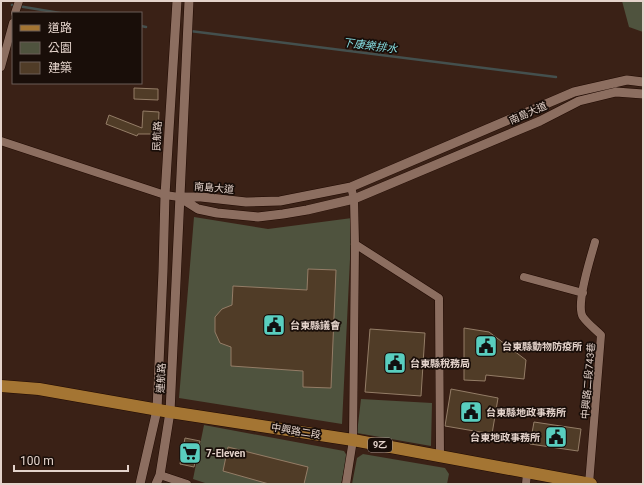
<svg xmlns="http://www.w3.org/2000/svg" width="644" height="485" font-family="Roboto,'Noto Sans TC',sans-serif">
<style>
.green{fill:#4f533e}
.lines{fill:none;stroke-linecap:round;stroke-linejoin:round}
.stream{stroke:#44504e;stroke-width:2.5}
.building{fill:#503c27;stroke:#947d67}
.minor-casing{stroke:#200a02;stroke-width:9}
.tertiary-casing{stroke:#200a02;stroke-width:10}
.primary-casing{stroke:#200a02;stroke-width:13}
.minor{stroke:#8c6e60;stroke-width:8}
.tertiary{stroke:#8c6e60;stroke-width:9}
.primary{stroke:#a47533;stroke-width:12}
.labels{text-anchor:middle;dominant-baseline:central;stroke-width:3.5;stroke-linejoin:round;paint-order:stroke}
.shield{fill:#190e09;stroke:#a79891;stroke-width:1}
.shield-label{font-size:9px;font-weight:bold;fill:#e4d3cb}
.street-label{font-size:10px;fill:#e4d3cb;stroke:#190e09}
.poi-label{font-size:10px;font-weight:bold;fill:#e4d3cb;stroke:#190e09;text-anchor:start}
.water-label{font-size:11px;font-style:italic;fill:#85dde1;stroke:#190e09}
</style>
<rect width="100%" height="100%" fill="#3a2116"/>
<path class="green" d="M622,1h21v31l-14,-5z
M194,217l74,12 84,-11 -10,206 -163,-26z
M361,399l71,4 -1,43 -74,-13z
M204,425l140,26 3,5 -6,28h-133l-15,-5z
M363,454l82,14 4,6 -2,10h-95l5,-26z"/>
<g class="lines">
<path class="stream" d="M12,5l48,8
M141,26l5,1
M190,31l366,46"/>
</g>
<path class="building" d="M134,88l24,1v11l-24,-1z
M143,111l16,1 -1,22h-20l-1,2 -31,-12 3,-9 33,13z
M308,269l28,1 -5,118 -28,-1v-16l-72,-5v-19l-11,-4 -5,-11v-15l7,-8 10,-4 1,-19 74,4z
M464,328l25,4 37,28 -2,19 -38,-4 -1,6 -21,-1z
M370,329l55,4 -4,63 -56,-4z
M451,389l47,9 -6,36 -47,-8z
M534,422l47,7 -3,22 -48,-7z
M185,438l15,3 -6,26 -14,-3z
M228,447l80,20 -4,17h-35l-46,-13z"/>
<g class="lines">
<g class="minor-casing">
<path id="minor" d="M15,13l4,-12
M1,67l12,-44
M1,141l164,54 14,2
M355,244l84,54 1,158
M524,277l59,16
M160,475l27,9
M346,484l7,-44 2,-196 -1,-45 -3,-12
M526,484l1,-11
M589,484l12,-149c-6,-6 -13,-11 -18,-18 -8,-12 8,-60 12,-75"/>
</g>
<g class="tertiary-casing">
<path id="tertiary" d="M179,197l19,12 19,4 41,4 25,-3 24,-4 47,-11 186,-78 39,-20 37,-9 27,2
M179,197h22l45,5 34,-1 71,-14 223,-95 53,-12 16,2
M140,484l17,-74 6,-139 2,-76 12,-194
M156,484l4,-9 10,-63 19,-411"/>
</g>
<g class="primary-casing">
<path id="primary" d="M1,386l38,3 131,23 183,28 238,44"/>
</g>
<use href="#minor" class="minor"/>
<use href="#tertiary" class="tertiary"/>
<use href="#primary" class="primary"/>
</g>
<defs>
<g id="civic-square" transform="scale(1.15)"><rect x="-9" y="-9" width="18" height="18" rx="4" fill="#59cebf" stroke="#190e09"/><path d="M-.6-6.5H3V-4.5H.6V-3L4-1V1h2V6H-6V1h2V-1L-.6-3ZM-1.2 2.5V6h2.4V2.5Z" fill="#111"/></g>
<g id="supermarket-square" transform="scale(1.15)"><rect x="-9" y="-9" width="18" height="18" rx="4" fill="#59cebf" stroke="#190e09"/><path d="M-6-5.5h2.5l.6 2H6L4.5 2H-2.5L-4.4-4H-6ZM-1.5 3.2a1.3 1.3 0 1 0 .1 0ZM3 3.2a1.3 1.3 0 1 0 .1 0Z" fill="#111"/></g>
</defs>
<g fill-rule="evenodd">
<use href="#civic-square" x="274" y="325"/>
<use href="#civic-square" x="486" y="346"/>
<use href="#civic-square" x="395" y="363"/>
<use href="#civic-square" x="471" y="412"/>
<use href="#civic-square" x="556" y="437"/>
<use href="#supermarket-square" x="190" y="453"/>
</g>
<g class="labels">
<rect class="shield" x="368" y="438" width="24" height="14" rx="3"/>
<g class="shield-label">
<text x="380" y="445">9乙</text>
</g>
<g class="street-label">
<text transform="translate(528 113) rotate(-24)">南島大道</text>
<text transform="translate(157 136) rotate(-87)">民航路</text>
<text transform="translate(214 188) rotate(5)">南島大道</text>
<text transform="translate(161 378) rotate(-87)">連航路</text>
<text transform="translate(588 381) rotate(-85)">中興路二段743巷</text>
<text transform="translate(296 431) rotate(9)">中興路二段</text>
</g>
<g class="poi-label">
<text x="290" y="325">台東縣議會</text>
<text x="502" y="346">台東縣動物防疫所</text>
<text x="410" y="363">台東縣稅務局</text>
<text x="486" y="412">台東縣地政事務所</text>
<text x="540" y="437" text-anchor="end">台東地政事務所</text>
<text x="206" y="453">7-Eleven</text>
</g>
<g class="water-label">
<text transform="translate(370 46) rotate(7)">下康樂排水</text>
</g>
</g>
<rect width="644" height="485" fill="none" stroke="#e4d3cb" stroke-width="4"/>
<rect x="12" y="12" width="130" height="72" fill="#190e09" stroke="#6a5d57"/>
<rect x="20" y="25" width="20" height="6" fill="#a47533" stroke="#6a5d57"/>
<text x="48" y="32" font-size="12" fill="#e4d3cb">道路</text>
<rect x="20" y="42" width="20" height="12" fill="#4f533e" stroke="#6a5d57"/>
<text x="48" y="52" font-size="12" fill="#e4d3cb">公園</text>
<rect x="20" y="62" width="20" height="12" fill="#503c27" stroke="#6a5d57"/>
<text x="48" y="72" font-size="12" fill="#e4d3cb">建築</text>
<path d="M14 465v6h114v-6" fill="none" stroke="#e4d3cb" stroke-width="2"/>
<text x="20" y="465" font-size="12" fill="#e4d3cb" stroke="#190e09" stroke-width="3" paint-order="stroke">100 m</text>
</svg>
